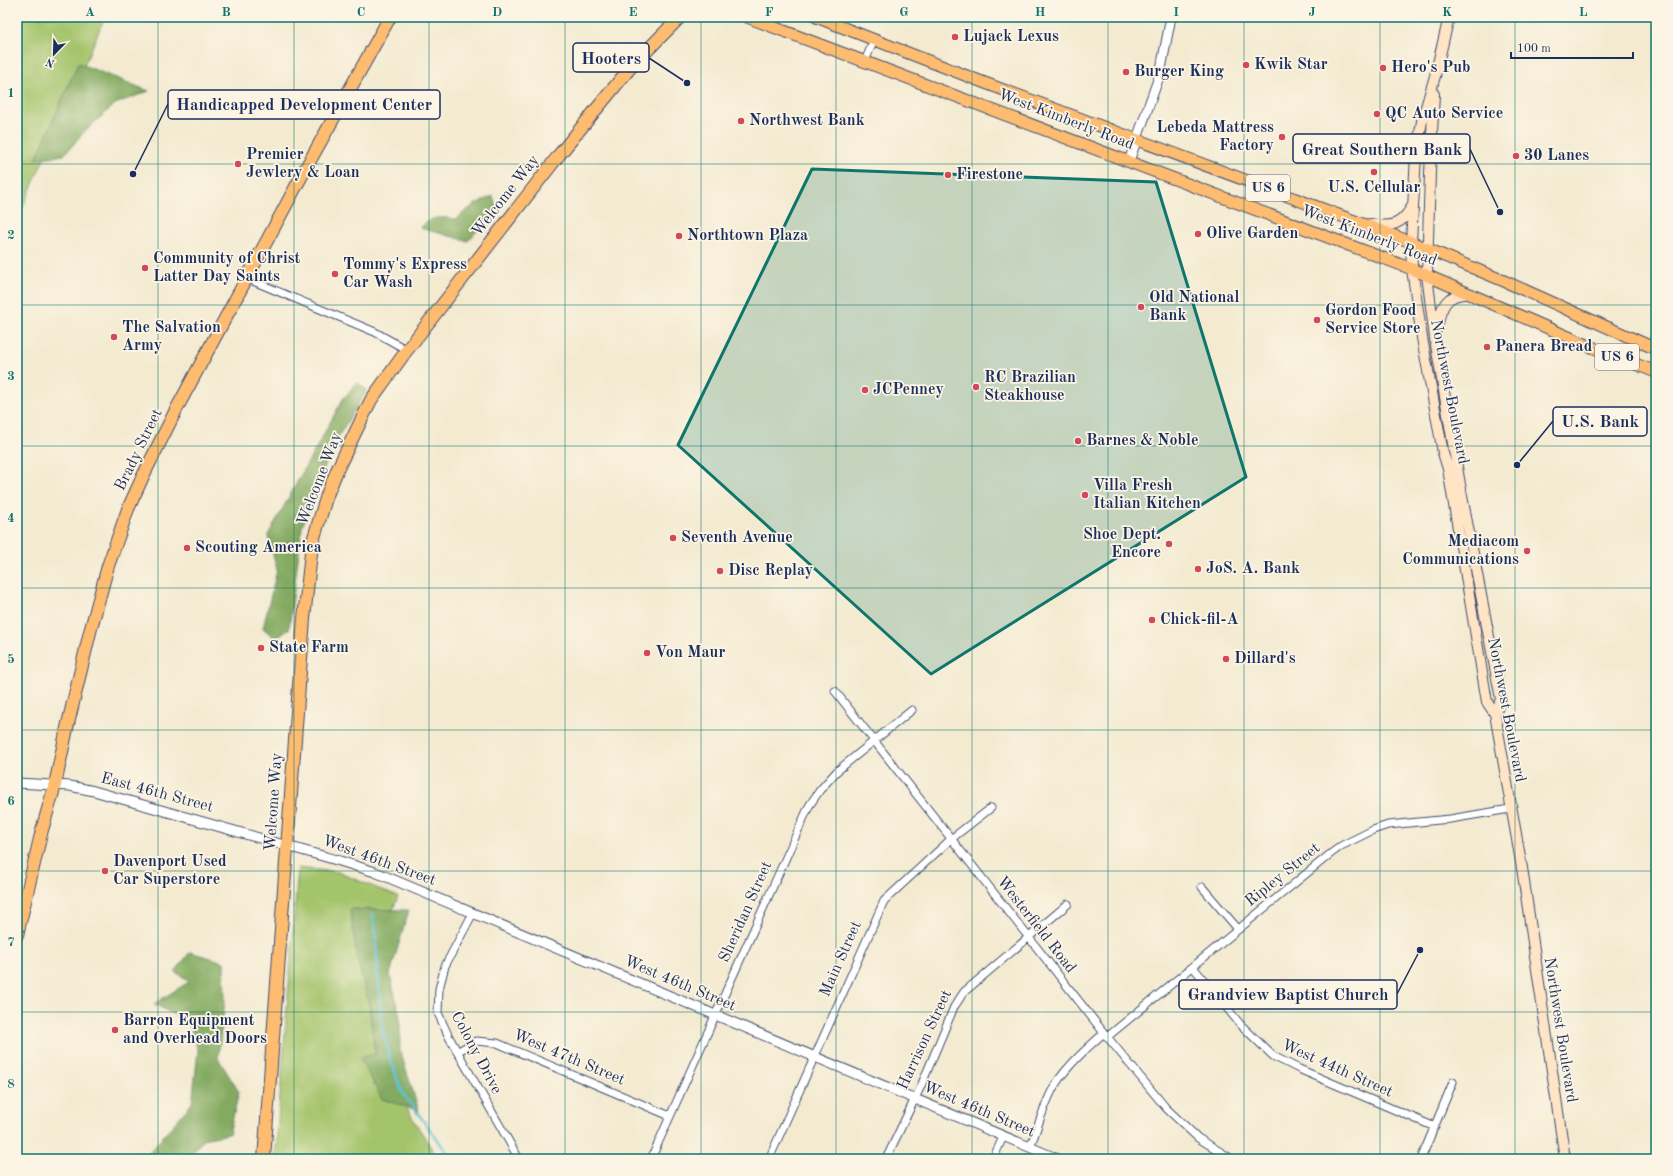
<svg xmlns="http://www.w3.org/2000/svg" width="1673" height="1176" font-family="'Old Standard TT',serif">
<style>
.green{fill:#a4c46c;stroke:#607a65}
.forest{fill:#83aa60;stroke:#4f6c5f}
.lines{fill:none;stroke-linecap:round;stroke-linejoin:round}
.stream{stroke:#5bc3d7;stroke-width:2.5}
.minor-casing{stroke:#3b4b6f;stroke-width:9}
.tertiary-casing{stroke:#3b4b6f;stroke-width:11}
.secondary-casing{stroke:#3b4b6f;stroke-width:12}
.primary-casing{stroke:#3b4b6f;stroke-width:13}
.trunk-casing{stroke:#3b4b6f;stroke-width:14}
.minor{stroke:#fff;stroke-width:7}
.tertiary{stroke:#fff;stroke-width:9}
.secondary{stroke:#ffe4c6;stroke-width:10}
.primary{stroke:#febc70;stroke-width:11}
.trunk{stroke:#febc70;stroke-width:12}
.marked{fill:#0f766e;fill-opacity:0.2;stroke:#0f766e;stroke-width:3;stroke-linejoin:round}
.grid{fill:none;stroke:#0f766e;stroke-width:1;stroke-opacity:0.55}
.poi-dot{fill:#d1495b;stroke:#fcf5e5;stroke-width:1.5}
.labels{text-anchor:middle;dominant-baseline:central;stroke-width:3.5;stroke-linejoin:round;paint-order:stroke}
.shield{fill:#fcf5e5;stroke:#5e6a86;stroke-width:1}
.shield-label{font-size:15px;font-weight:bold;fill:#1b2f5e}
.poi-label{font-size:16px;font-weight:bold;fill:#1b2f5e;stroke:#fcf5e5;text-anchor:start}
.street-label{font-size:16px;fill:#1b2f5e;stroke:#fcf5e5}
.leader{fill:none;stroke:#1b2f5e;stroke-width:1.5}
.callout-dot{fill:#1b2f5e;stroke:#fcf5e5;stroke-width:1.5}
.callout{fill:#fcf5e5;stroke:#1b2f5e;stroke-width:1.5}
.callout-label{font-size:17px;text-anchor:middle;font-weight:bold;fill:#1b2f5e}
.neatline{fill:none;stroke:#0f766e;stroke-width:1.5}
.grid-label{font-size:13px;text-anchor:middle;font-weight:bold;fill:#0f766e}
</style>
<rect width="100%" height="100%" fill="#fcf5e5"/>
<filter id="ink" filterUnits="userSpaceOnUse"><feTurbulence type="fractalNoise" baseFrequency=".025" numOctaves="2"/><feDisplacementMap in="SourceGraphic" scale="8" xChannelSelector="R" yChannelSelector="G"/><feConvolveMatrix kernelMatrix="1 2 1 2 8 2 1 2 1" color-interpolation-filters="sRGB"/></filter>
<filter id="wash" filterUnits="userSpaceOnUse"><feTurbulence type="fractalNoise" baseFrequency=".012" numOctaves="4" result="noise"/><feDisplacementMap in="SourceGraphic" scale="16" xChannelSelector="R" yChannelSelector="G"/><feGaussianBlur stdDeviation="0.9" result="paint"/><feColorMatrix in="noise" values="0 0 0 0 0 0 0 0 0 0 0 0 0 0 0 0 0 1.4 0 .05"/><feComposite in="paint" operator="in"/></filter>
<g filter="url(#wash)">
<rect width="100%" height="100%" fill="#f3ead0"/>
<path class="green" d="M17,17h88l-88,204z
M298,868l40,4 60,25 -32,78 17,95 55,89h-163z"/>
<path class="forest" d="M78,63l71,28 -34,13 -31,28 -20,23 -28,4z
M493,196l4,13 -29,32 -48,-13c13,-13 19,-11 36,-9l19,-15z
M357,382l10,8 -34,55 -31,82 -13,102 -13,10 -13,-11 14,-58 -9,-35 75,-136z
M350,909l59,1 -19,64 10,43v33l19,61 -37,-12 -22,-41 15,-4 -6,-49 -12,-47z
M190,952l34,10 1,39 -7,57 21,34 -10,42 -26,5 -14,20h-60l18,-4 45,-52 6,-52 -9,-28 -35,-19 36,-23 -15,-9z"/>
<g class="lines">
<path class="stream" d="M373,915l2,13 7,101 8,29 12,34 50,67"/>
</g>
</g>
<g filter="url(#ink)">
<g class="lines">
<g class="minor-casing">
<path id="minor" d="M865,61l9,-21
M246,278l129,54 32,18
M835,691l269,342 62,75 32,30 34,21
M1202,887l36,42
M473,913l-28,53 -6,23 -1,24 11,24 70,122
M1193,967l47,57 33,32 26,13 136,58
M1107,1037l222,-182 12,-9 32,-16 15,-5 62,-6 60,-10
M457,1052l19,-11 21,2 173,73
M1030,1147c8,-20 14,-43 25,-62 13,-20 32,-37 49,-52
M651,1159l158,-353 11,-16 17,-19 75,-61
M769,1159l115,-258 67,-62 40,-31
M886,1159l35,-73 33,-79 10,-15 104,-88
M993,1159l10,-22
M1421,1159l32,-77"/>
</g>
<g class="tertiary-casing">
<path id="tertiary" d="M1129,161l31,-87 11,-57
M17,783l53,3 24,5 246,70 35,11 683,287"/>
</g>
<g class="secondary-casing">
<path id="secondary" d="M1449,17l-14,59 -13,45 -6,35 -5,86 1,27 10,69 21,115 5,16 39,233 8,12 27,154 43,291
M1434,94l-4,78 -3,103 8,64 27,157 39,203 -6,15
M1370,224c22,4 32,1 43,-19
M1437,329c3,-21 9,-37 34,-35"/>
</g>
<g class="primary-casing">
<path id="primary" d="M747,17l665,252 182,79 62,24
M816,17l169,66 426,159 93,39 152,68"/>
</g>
<g class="trunk-casing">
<path id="trunk" d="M17,935l25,-105 13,-45 12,-57 23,-96 18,-66 20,-57 16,-35 33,-66 130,-242 83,-149
M264,1159l40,-541 8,-74 15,-49 11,-27 33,-68 36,-50 152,-195 71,-87 50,-51"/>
</g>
<use href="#minor" class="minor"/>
<use href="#tertiary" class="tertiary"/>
<use href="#secondary" class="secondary"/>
<use href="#primary" class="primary"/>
<use href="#trunk" class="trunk"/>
</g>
</g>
<path class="marked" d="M812,169l344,13 90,295 -315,197 -253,-229z"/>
<path class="grid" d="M158,17v1142M294,17v1142M429,17v1142M565,17v1142M701,17v1142M836,17v1142M972,17v1142M1108,17v1142M1244,17v1142M1380,17v1142M1515,17v1142M17,164h1639M17,305h1639M17,446h1639M17,588h1639M17,730h1639M17,871h1639M17,1012h1639"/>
<g class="poi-dot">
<circle cx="955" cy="37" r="4"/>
<circle cx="1246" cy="65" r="4"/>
<circle cx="1383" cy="68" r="4"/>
<circle cx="1126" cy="72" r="4"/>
<circle cx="1377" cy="114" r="4"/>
<circle cx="741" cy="121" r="4"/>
<circle cx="1282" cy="137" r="4"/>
<circle cx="1516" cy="156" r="4"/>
<circle cx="238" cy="164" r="4"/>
<circle cx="1374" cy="172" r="4"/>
<circle cx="948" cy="175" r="4"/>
<circle cx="1198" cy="234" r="4"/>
<circle cx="679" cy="236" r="4"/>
<circle cx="145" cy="268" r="4"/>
<circle cx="335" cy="274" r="4"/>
<circle cx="1141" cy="307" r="4"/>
<circle cx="1317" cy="320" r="4"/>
<circle cx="114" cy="337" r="4"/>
<circle cx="1487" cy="347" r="4"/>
<circle cx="976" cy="387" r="4"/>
<circle cx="865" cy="390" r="4"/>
<circle cx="1078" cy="441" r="4"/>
<circle cx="1085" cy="495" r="4"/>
<circle cx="673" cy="538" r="4"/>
<circle cx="1169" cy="544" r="4"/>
<circle cx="187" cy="548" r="4"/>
<circle cx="1527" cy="551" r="4"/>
<circle cx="1198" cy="569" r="4"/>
<circle cx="720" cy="571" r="4"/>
<circle cx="1152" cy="620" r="4"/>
<circle cx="261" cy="648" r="4"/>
<circle cx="647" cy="653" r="4"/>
<circle cx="1226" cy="659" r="4"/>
<circle cx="105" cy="871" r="4"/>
<circle cx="115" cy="1030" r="4"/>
</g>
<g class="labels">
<g class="shield">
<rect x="1246" y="175" width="44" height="26" rx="3"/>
<rect x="1595" y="344" width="44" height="26" rx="3"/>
</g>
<g class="shield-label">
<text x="1268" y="188">US 6</text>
<text x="1617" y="357">US 6</text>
</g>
<g class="poi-label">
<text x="963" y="37">Lujack Lexus</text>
<text x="1254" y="65">Kwik Star</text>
<text x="1391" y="68">Hero's Pub</text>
<text x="1134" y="72">Burger King</text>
<text x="1385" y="114">QC Auto Service</text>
<text x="749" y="121">Northwest Bank</text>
<text x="1274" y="128" text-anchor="end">Lebeda Mattress<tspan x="1274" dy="18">Factory</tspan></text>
<text x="246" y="155">Premier<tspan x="246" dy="18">Jewlery &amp; Loan</tspan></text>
<text x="1524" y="156">30 Lanes</text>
<text x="956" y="175">Firestone</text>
<text x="1374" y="188" text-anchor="middle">U.S. Cellular</text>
<text x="1206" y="234">Olive Garden</text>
<text x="687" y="236">Northtown Plaza</text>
<text x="153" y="259">Community of Christ<tspan x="153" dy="18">Latter Day Saints</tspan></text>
<text x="343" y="265">Tommy's Express<tspan x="343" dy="18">Car Wash</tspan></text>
<text x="1149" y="298">Old National<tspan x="1149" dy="18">Bank</tspan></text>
<text x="1325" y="311">Gordon Food<tspan x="1325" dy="18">Service Store</tspan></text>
<text x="122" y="328">The Salvation<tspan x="122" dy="18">Army</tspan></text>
<text x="1495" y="347">Panera Bread</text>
<text x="984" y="378">RC Brazilian<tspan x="984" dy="18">Steakhouse</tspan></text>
<text x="873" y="390">JCPenney</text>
<text x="1086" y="441">Barnes &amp; Noble</text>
<text x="1093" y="486">Villa Fresh<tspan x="1093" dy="18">Italian Kitchen</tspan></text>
<text x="1161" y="535" text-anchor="end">Shoe Dept.<tspan x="1161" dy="18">Encore</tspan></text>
<text x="681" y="538">Seventh Avenue</text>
<text x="1519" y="542" text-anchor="end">Mediacom<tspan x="1519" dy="18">Communications</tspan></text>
<text x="195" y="548">Scouting America</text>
<text x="1206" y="569">JoS. A. Bank</text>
<text x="728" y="571">Disc Replay</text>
<text x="1160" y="620">Chick-fil-A</text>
<text x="269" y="648">State Farm</text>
<text x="655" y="653">Von Maur</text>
<text x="1234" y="659">Dillard's</text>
<text x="113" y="862">Davenport Used<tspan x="113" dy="18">Car Superstore</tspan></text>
<text x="123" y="1021">Barron Equipment<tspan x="123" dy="18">and Overhead Doors</tspan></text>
</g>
<g class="street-label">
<text transform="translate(1066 120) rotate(21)">West Kimberly Road</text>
<text transform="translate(506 196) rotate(-52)">Welcome Way</text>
<text transform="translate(1369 236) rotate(21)">West Kimberly Road</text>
<text transform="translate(1449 392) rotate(79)">Northwest Boulevard</text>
<text transform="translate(139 450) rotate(-64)">Brady Street</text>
<text transform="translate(320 479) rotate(-69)">Welcome Way</text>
<text transform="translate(1506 710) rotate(79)">Northwest Boulevard</text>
<text transform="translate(157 793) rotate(15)">East 46th Street</text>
<text transform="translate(274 802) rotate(-86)">Welcome Way</text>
<text transform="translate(379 861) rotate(20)">West 46th Street</text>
<text transform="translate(1283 875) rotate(-39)">Ripley Street</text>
<text transform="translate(746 912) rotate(-66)">Sheridan Street</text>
<text transform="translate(1036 925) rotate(52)">Westerfield Road</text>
<text transform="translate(841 959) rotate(-66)">Main Street</text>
<text transform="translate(680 984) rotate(23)">West 46th Street</text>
<text transform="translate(1560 1030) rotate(81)">Northwest Boulevard</text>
<text transform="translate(925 1040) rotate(-65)">Harrison Street</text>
<text transform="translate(476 1053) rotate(62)">Colony Drive</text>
<text transform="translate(569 1058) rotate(23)">West 47th Street</text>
<text transform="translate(1337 1069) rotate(24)">West 44th Street</text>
<text transform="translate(979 1110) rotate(23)">West 46th Street</text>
</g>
</g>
<path class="leader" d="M687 83L649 58M133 174L168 104M1500 212L1470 149M1517 465L1553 421M1420 950L1397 994"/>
<g class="callout-dot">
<circle cx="687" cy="83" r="4"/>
<circle cx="133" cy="174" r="4"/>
<circle cx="1500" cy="212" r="4"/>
<circle cx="1517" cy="465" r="4"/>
<circle cx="1420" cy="950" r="4"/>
</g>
<g class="callout">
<rect x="573" y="43" width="76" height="29" rx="4"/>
<rect x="168" y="90" width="272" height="29" rx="4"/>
<rect x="1293" y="134" width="177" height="29" rx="4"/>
<rect x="1553" y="407" width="94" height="29" rx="4"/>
<rect x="1179" y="980" width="218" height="29" rx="4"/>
</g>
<g class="callout-label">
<text x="611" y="64">Hooters</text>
<text x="304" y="110">Handicapped Development Center</text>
<text x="1382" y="155">Great Southern Bank</text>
<text x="1600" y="427">U.S. Bank</text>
<text x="1288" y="1000">Grandview Baptist Church</text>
</g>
<rect width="1673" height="1176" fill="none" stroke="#fcf5e5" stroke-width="44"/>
<g transform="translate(54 54) rotate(203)" stroke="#fcf5e5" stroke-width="3" paint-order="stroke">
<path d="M0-3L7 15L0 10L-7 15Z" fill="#1b2f5e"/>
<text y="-6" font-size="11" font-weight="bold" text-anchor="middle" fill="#1b2f5e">N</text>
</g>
<path d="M1511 52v6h122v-6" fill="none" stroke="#1b2f5e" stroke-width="2"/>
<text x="1517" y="52" font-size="12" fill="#1b2f5e" stroke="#fcf5e5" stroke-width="3" paint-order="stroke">100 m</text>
<rect x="22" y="22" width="1629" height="1132" class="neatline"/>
<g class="grid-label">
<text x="90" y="16">A</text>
<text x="226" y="16">B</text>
<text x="361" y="16">C</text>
<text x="497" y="16">D</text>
<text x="633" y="16">E</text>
<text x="769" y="16">F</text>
<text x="904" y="16">G</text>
<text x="1040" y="16">H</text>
<text x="1176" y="16">I</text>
<text x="1312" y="16">J</text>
<text x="1447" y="16">K</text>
<text x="1583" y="16">L</text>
<text x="11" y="97">1</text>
<text x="11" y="239">2</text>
<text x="11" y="380">3</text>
<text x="11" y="522">4</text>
<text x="11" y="663">5</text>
<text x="11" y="805">6</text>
<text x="11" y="946">7</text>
<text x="11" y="1088">8</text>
</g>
</svg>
